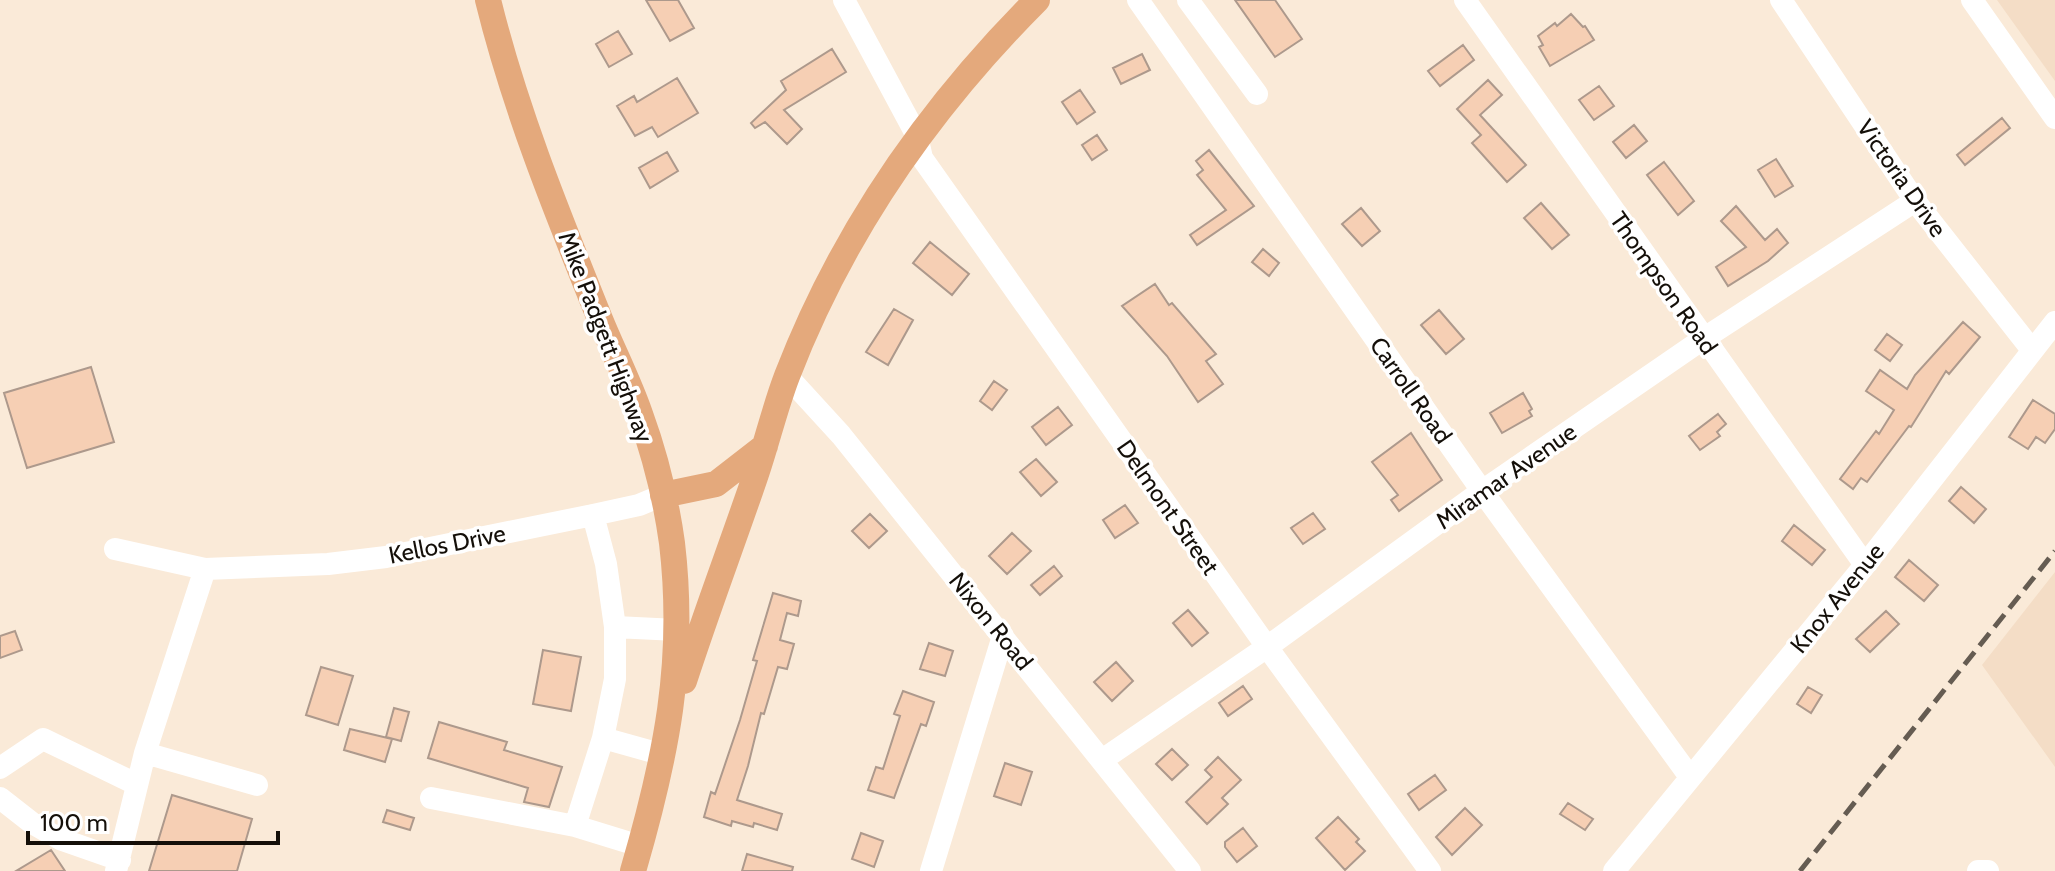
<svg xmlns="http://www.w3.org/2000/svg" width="2055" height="871" font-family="Cabin,sans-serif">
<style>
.built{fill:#f4ddc6}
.building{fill:#f6cfb4;stroke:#ad998c;stroke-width:2}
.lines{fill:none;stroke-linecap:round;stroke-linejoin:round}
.minor{stroke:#fff;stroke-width:22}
.major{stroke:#e4a97c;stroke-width:26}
.rail{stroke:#655c52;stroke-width:5;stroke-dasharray:16 8;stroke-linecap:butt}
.labels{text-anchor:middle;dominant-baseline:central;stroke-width:7;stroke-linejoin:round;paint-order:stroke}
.street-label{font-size:24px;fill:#140f09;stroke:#fff}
</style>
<rect width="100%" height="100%" fill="#faead8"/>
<path class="built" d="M1997,0h58v81z
M2055,572v195l-73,-102z"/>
<path class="building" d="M646,0h32l16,28 -24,13z
M1235,0h40l27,39 -27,18z
M1571,14l12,13 2,-1 9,14 -44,26 -11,-19 4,-2 -5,-9 17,-13 2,3z
M618,31l14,23 -23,13 -13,-23z
M1463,45l11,15 -34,26 -12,-15z
M832,49l14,23 -62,38 18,19 -15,15 -22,-22 -10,6 -4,-5 35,-33 -5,-9z
M1142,54l8,16 -29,14 -8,-16z
M677,78l21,35 -40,24 -6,-10 -17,9 -18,-30 17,-10 3,6z
M1488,80l14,15 -22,20 46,50 -19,17 -35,-39 9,-8 -24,-26z
M1599,86l15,20 -20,14 -15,-20z
M1080,90l15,22 -18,12 -15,-22z
M2002,118l8,10 -45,37 -8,-10z
M1634,125l13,16 -21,17 -13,-16z
M1097,135l10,15 -15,10 -10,-15z
M1209,150l45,56 -57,39 -7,-10 36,-25 -29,-35 6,-5 -7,-9z
M667,152l11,19 -28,17 -11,-20z
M1776,159l17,27 -18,11 -17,-27z
M1664,162l30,39 -16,14 -31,-40z
M1541,203l28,32 -17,14 -28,-31z
M1736,206l29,34 12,-11 11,14 -20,18 -40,25 -12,-19 30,-20 -25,-26z
M1361,208l19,23 -18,15 -20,-22z
M930,242l39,32 -17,21 -39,-32z
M1263,249l16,14 -10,13 -17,-14z
M1155,284l14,21 3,-2 44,51 -10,7 17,23 -25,18 -31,-46 -45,-50z
M894,309l19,11 -25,45 -22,-13z
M1439,310l25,29 -18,15 -25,-29z
M1963,322l17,15 -31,37 -3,-3 -35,56 -2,-1 -42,56 -6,-4 -8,11 -13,-10 36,-48 3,3 15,-24 -28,-19 14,-21 27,19 8,-14z
M1887,334l15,11 -12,16 -15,-11z
M91,367l23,75 -87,26 -23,-75z
M994,381l13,9 -15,20 -12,-9z
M1523,393l9,16 -3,2 3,5 -30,17 -12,-20z
M2033,400l22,14v15l-10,14 -9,-6 -8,12 -19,-12z
M1058,407l14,18 -26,20 -14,-18z
M1718,414l8,10 -9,8 3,4 -20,14 -11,-14z
M1411,433l31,47 -43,31 -8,-11 7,-5 -26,-33z
M1036,459l21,23 -16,14 -21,-24z
M1961,487l25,22 -12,14 -25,-22z
M1125,505l13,18 -23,15 -12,-18z
M1313,513l12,16 -22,15 -12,-16z
M870,514l17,17 -18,17 -17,-17z
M1794,525l31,25 -13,15 -30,-24z
M1012,533l19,18 -24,23 -18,-18z
M1909,560l29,25 -14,16 -29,-24z
M1054,566l8,10 -22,19 -9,-10z
M773,593l28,8 -3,15 -11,-3 -7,27 14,4 -7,25 -9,-2 -14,47 -3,-1 -13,53 -11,34 45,14 -5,16 -23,-7 -1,4 -21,-6 -1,5 -27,-9 7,-25 4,2 25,-74 17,-59 -4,-1z
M1188,610l20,23 -16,13 -19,-23z
M1886,611l13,13 -29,28 -14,-13z
M15,631l7,19 -22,8v-22z
M929,643l24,8 -8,25 -25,-7z
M543,650l38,7 -10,54 -38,-7z
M1116,662l17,19 -21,20 -18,-19z
M321,667l32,9 -15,49 -32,-10z
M1243,686l9,13 -24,17 -9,-13z
M1808,687l14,8 -11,18 -14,-9z
M903,691l31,11 -8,24 -5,-2 -27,74 -26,-8 8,-23 7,2 17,-53 -6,-2z
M394,708l15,4 -8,29 -15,-4z
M439,722l68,20 -3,8 58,17 -13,40 -25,-5 4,-14 -100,-30z
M350,729l42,10 -7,23 -41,-12z
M1172,749l16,16 -16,15 -16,-16z
M1218,757l23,23 -19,18 6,6 -21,20 -21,-22 26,-25 -7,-7z
M1005,763l27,9 -11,33 -27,-9z
M1435,775l11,15 -27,20 -11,-16z
M172,795l80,24 -15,52h-88z
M1568,803l25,16 -8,11 -25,-16z
M1465,808l17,17 -30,30 -16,-18z
M387,810l27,8 -4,12 -27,-8z
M1338,817l21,22 -3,3 9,9 -20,19 -29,-32z
M1243,828l14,18 -20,16 -12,-15v-5z
M861,833l22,8 -9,26 -22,-8z
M51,850l14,21h-49z
M747,854l46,13 -1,4h-50z"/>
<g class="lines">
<path class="minor" d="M844,0l73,136 5,22 345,489 163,224
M1138,0l344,491 208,286
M1188,0l69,94
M1465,0l400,565
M1781,0l134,201 117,149
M1972,0l83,118
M787,376l54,59 349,436
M593,515l13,49 9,63 62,3
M115,549l90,20 123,-5 58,-7 207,-42 46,-10 24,-10
M615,627v52l-12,59 -28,88 65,20
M603,738l61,17
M145,753l112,32
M1102,760l165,-113 215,-156 221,-152 212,-138
M0,768l43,-29 93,45
M0,798l32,25 28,16 60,21
M431,798l144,28
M116,871l29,-118 60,-184
M931,871l72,-235
M1614,871l251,-306 190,-243
M1978,871h10"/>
<path class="major" d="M488,0c27,110 70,215 112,319 13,32 29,63 40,95 15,41 26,86 32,129 14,119 -6,215 -39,328
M663,495l53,-11 49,-38
M684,681c22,-68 47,-134 70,-201 12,-34 20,-70 33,-104 55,-143 142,-268 250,-376"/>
<path class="rail" d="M1800,871l255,-320"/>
</g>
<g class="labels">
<g class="street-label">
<text transform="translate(1902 178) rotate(55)">Victoria Drive</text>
<text transform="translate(1664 283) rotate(55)">Thompson Road</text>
<text transform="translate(606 337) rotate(69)">Mike Padgett Highway</text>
<text transform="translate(1411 390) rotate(55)">Carroll Road</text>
<text transform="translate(1506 476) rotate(-35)">Miramar Avenue</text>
<text transform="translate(1168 507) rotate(55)">Delmont Street</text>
<text transform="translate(447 544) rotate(-11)">Kellos Drive</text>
<text transform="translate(1837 598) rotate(-51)">Knox Avenue</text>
<text transform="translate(991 621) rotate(51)">Nixon Road</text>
</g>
</g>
<path d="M28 831v12h250v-12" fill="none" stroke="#140f09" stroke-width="4"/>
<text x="40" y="831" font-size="24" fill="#140f09" stroke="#ffffff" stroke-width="6" paint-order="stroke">100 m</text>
</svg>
